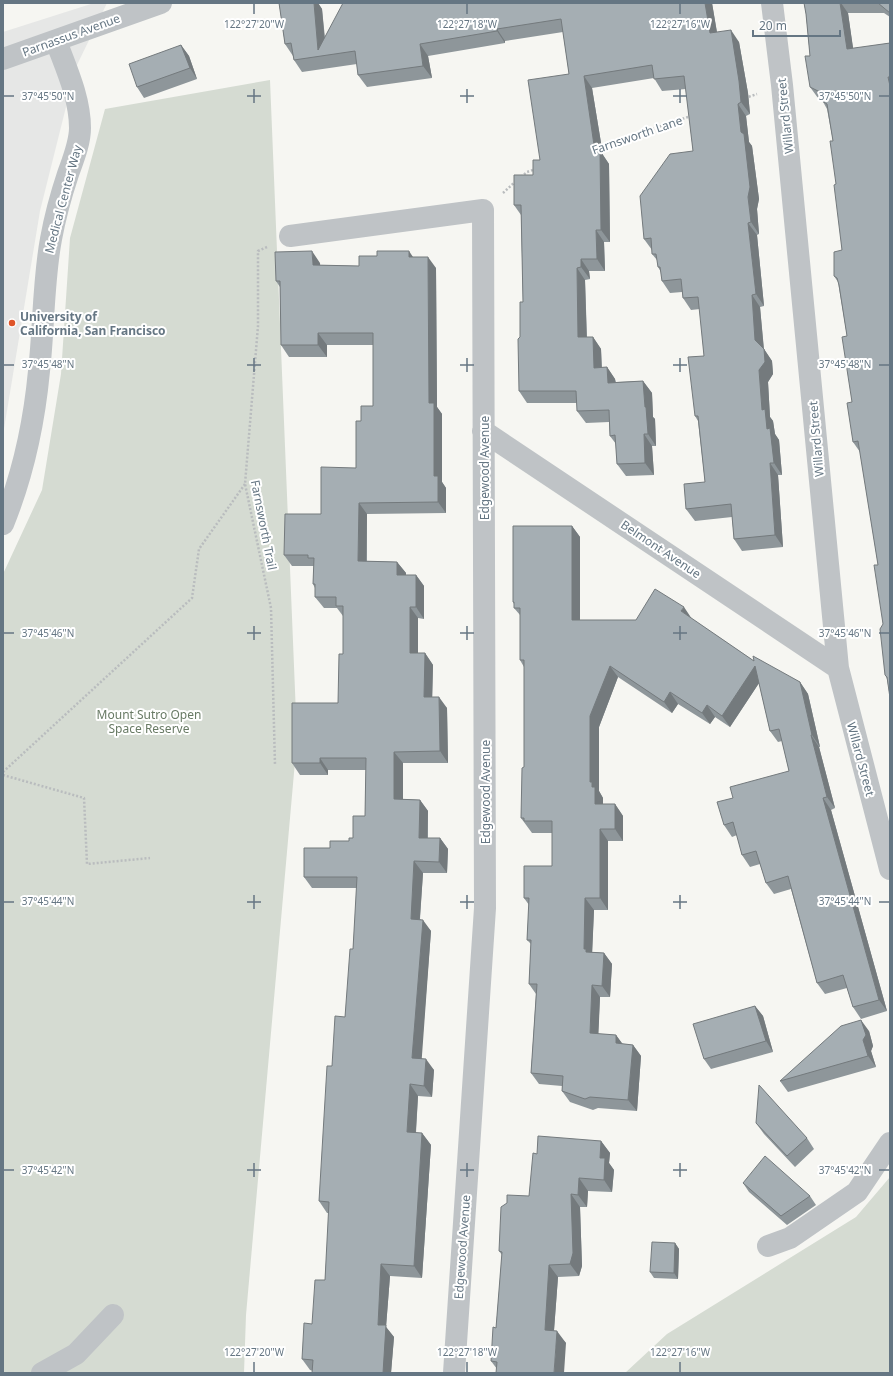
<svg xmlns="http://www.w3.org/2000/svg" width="893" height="1376" font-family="'Noto Sans',sans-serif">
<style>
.built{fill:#e6e7e6}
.green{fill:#d5dbd2}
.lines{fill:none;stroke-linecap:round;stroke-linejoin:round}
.path{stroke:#b9bcbe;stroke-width:2.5;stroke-dasharray:2 2;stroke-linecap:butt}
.minor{stroke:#bfc3c6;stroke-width:22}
.wall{fill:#8e969a}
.shaded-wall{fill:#747a7d}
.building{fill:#a5aeb3;stroke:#747a7d}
.ticks{fill:none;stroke:#657683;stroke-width:1.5}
.poi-dot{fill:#df5529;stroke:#fff;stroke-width:1.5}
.labels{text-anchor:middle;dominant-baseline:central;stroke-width:4;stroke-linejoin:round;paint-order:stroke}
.street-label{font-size:12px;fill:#657683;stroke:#fff}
.poi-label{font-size:12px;font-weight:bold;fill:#657683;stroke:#fff;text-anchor:start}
.park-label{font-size:12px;fill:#687a64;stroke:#fff}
.ticks-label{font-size:10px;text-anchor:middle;fill:#657683;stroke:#fff;stroke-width:4;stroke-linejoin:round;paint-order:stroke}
</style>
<rect width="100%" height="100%" fill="#f6f6f2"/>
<path class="built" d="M94,3h13l-31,64 -36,144 -37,224v-403z"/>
<path class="green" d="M270,80l27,659 -51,576 -2,58h-241v-799l39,-84 19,-116 9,-136 35,-129z
M890,1177v196h-265l42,-39 189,-117z"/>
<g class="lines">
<path class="path" d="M745,98l12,-4
M599,147l92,-31
M521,177l6,-5 9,-3
M503,193l13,-12
M267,247l-9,4v75l-13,158 26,124 4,157
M3,772l189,-174 7,-49 46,-65
M3,775l81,23 3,66 63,-6"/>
<path class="minor" d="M772,3l10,82 56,583 52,201
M3,59l158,-56
M290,236l193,-26 2,698 -31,465
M483,431l355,237
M3,524c20,-49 31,-100 36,-153 5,-44 4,-89 12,-132 4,-22 10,-44 17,-65 5,-14 12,-31 12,-46 0,-30 -14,-60 -24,-87
M768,1246l22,-8 67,-46 33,-49
M42,1373l34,-19 37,-39"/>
</g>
<path class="wall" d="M279,3h39l4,6 3,29 387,-35 5,29 22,10 9,51 2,21 -4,2 3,26 3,4 7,53 -2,10 2,25 -2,1 7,71 -4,1 4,42 8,12 1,13 -5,8 2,35 3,4 2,13 4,6 3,35h-4l5,72 -41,4 -8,-12 -2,-22 -37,4 -9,-12 19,-27 -7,-61 -3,-5 9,-60 -4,-47 -9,1 -8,-12 -1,-6 -12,1 -8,-12 -1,-9 -3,-5 -1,-7 -5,-6v-4l-8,-11 49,-88 -7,-62 -24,2 -8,-13 -62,10 11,67 6,9 1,78h-6l1,29h-16l1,8 -5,1 2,57h6l8,12 1,19 5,-1 8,12 1,3 27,-1 9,12 1,24 2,2 1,27h-4l2,29 -28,1 -9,-12 -1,-20 -6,-8 -1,-14 -23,1 -9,-12v-8h-50l-8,-12 1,-54 3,-35 -2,-87 -7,-10 19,-30 7,-15 29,-86 -6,-42 -58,9v2l-77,13 4,22 -65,9 -9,-12 -1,-11 -55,8 -8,-12 -1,-4 -8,-12z
M804,3h86v14l-6,-4h-36l5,36 37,-6v655l-3,-19 -2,-4 -2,-51 -5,-59 -18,-113 -7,-10 -1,-40 -5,-66 -9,-54 -4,-6 8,-26 -9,-109 -6,-32 -5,-9 -4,-2 -8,-11v-31l-4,-42z
M181,45l8,11 8,23 -53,19 -7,-11z
M412,257l24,11 1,139 5,7v68l4,6v25l-79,1v47l30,1 9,11v2h10l8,11v33l-6,-1v35h7l8,12 -1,32 15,11 1,55h-45v36l17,1 8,11v27h12l8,11 -1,24h-24l-3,46 11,12 -10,127 13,12 -2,27 -14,-1 -2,37h6l9,12 -9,133 -32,-2 -4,51 8,10 -3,36h-79l1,-2 -3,-1 -8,-11 23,-79 4,-67h-2l-8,-12 13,-135 13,-49 8,-68 4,-61h-45l-8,-11 26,-29 19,-7 4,-3 12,-22 1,-46h-38v5h-28l-8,-12 46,-60 5,-49v-38l-6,-8h-13l-9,-11v-9l-2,-4 1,-18h-22l-8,-11 37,-41 35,-46 5,-47 12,-15v-61h-46v12h-38l-8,-12 -1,-58 -4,-6 44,-18v2l39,1z
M572,526l8,11v83h56l56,-1 62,42 46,21 8,12 12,53h-1l16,61 -4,2 56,201 -26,8 -8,-12 -6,-19 -22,6 -8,-11 -26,-94 -17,5 -8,-11 -6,-19 -10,3 -8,-12 -5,-20 -5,2 -8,-12 9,-27 56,-27 -7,-30 -4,1 -8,-11 -11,-48 -29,44 -15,-10 -5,7 -32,-20 -6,9 -54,-36 -19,50v64l4,7v6h12l8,12v25h-15v69h-14l-2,42 12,1 8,11 -2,33h-10l-2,37 18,1 6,9 11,1 8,11 -4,55 -39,-3 -5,2 -23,-8 -8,-11v-5l-23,-2 -8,-11 5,-79 -7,-10 2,-40 -4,-4 2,-35 -5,-7 28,-32v-33h-20l-11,-15 3,-51v-100l-4,-7v-45l-6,-7v-4l-1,-2z
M755,1006l8,10 10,36 -62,17 -7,-10z
M869,1031l4,15 -2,5 5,16 -88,25 -8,-11z
M756,1123l51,15 7,11 -19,18 -31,-33z
M601,1141l9,12 -1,10 5,7 -2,22 -24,-1 -1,16h-7l2,59 -3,10 -21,1 -4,54 12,12 -69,26 -6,-8 5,-33 6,-73 -3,-4 30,-55 8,-42z
M743,1183l67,13 6,9 -29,20 -38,-33z
M675,1243l4,6 -1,30 -24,-1 -4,-6z"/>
<path class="shaded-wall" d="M314,3h4l4,6 4,46 -8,-5z
M705,3h7l7,42 -9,-12z
M840,3h1l7,10 7,48 -8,-12z
M497,29l8,12v2l-8,-12z
M731,30l8,12 9,51 2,21 -9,-12z
M420,44l8,12 4,22 -9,-12z
M181,45l8,11 8,23 -7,-11z
M584,76l8,12 11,67 6,9 1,78 -9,-12 -6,-78z
M738,104l8,12 3,26 3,4 7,53 -2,10 2,25 -8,-12z
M748,223l9,12 7,71 -8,-12z
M596,230l8,12 1,29 -8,-12z
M312,251l8,12 1,14 -8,-12z
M409,251l8,12 -8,-6z
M428,257l8,11 1,139 5,7v68l4,6v25l-8,-11 -4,-26 -5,-73z
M581,259l8,12 1,8 -9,-12z
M577,268l8,12 2,69 -9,-12z
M752,295l8,12 4,45 -9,-12z
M318,333l9,12v12l-9,-12z
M593,337l8,12 1,31 -8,-12z
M764,349l8,12 1,13 -5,8 2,35 3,4 2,13 4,6 3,35 -8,-12 -12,-53 -3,-40z
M607,367l8,12 1,16 -8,-12z
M643,381l9,12 1,24 2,2 1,27 -8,-12 -3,-27z
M644,434l8,12 2,29 -9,-12z
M770,463l8,12 5,72 -8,-12z
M359,503l8,11 -1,59 -8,-12z
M572,526l8,11v95l-8,-12z
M397,562l9,11v13l-9,-11z
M416,575l8,11v33l-8,-12z
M410,607l8,11v47l-8,-12z
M684,607l8,12 -11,-8z
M425,653l8,12 -1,43 -8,-11z
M610,666l8,11 -19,50v64l4,7v18l-8,-12 -3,-17 -2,-5v-66z
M755,666l8,11 -33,50 -8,-11z
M800,682l8,12 12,53 -8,-12z
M670,692l8,12 -6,9 -8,-11z
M439,697l8,11 1,55 -8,-12z
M707,705l8,12 -5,7 -8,-11z
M811,735l8,12 16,61 -8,-11z
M394,752l9,11v48l-9,-12z
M320,758l8,12v5l-8,-12z
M823,798l8,12 56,201 -8,-11z
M420,800l8,11 -1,38 -8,-11z
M615,804l8,12v25l-8,-12z
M600,829l8,12v69l-8,-12z
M440,838l8,11 -1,24 -8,-11z
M414,861l9,12 -4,57 -8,-11z
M585,898l9,12 -2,47 2,7 -10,-15z
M423,920l8,11 -10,138 -9,-11z
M604,953l8,11 -2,33 -8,-11z
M592,985l8,12 -2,48 -8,-12z
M755,1006l8,10 10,36 -7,-11z
M861,1020l8,11 4,15 -2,5 5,16 -8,-11 -5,-16z
M616,1035l9,12 -9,-4z
M633,1045l8,11 -4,55 -9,-11z
M426,1059l8,11 -2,27 -8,-11z
M410,1084l8,12 -3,48 -8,-12z
M422,1133l9,12 -9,133 -8,-12z
M601,1141l9,12 -1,10 5,7 -2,22 -8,-12 -4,-22z
M579,1178l9,13 -1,16 -9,-12z
M571,1194l9,13 2,59 -3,10 -9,-12z
M675,1243l4,6 -1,30 -4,-6z
M381,1264l9,12 -4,51 8,10 -3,36h-8l-5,-48z
M549,1265l9,12 -5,66 -8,-13z
M557,1331l9,12 -2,30h-10z"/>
<path class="building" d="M279,3h35l4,47 25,-47h362l5,30 21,-3 8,51 2,21 -3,2 3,28 3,2 6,53 -2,10 3,25 -3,1 8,71 -4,1 3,45 9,9 1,13 -6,8 3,40 3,-1 2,20 3,-1 4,35h-4l5,72 -41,4 -3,-35 -45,5 -2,-25 21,-2 -7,-66h-3l-7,-59 16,-1 -6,-59 -15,1 -2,-19 -19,2 -2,-14h-2l-2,-13h-4l-1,-16 -7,1 -4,-43 30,-42 23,-3 -9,-75 -30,3 -2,-14 -68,11 11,76h5l1,78h-5l1,29h-16v8l-4,1 1,69h15l1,31 13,-1 1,16 35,-2 2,26h1l2,27h-4l1,29 -28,1 -2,-29 -5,1 -1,-26 -32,1 -1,-20h-57l-1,-52 2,-2v-35h3l-2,-97h-7v-30h19v-15h7l-12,-80 41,-6 -8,-55 -64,10v2l-77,13 3,22 -65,9 -3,-24 -61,9 -3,-17 -6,1z
M804,3h36l7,46 43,-6v34h-2l2,9v612l-3,-21 -2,-2 -5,-46 3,-5 -9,-59h4l-20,-124 -5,1 -6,-39 5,-1 -10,-65 5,-1 -8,-51 -2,-7 -3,-2v-24l8,-2 -8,-65 2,-1 -6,-43h3l-6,-37 -5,-3v-8l-12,-6 -5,-31h5l-4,-42z
M878,3h12v10z
M181,45l9,23 -53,19 -8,-23z
M312,251l1,14 46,1v-10h18v-5h32v6h19l1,146h5v73h4v26l-79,1 -1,58 39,1v13h19v32h-6v46h15l-1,44h15l1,54 -46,1v47l26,1 -1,38h21l-1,24 -25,-1 -3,58 12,1 -11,138 14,1 -2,27 -14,-2 -3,48 15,1 -8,133 -33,-2 -3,61h8l-3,48h-71l1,-13 -11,-1 2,-36 8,1 3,-44h10l4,-78 -10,-1 8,-135h5l3,-50 10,1 5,-68h3l4,-72h-53v-29h26v-7h19v-3h4v-22h12l1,-58h-46v5h-28v-60h46l1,-49h4v-48h-7v-9h-21v-13h-2l1,-26h-6v-3h-24l1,-41h36v-47l35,1v-47h5v-15h12v-73h-55v12h-37l-1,-64h-4l-1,-29z
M513,526h59v94h64l19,-31 29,18 -3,4 73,50 -1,-5 47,26 12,53h-1l16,62 -4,1 56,202 -26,7 -10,-32 -26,8 -29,-107 -22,7 -10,-32 -14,4 -9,-33 -9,3 -7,-23 16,-4 -3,-11 59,-16 -10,-42 -9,2 -15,-65 -33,50 -15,-11 -5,8 -32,-21 -6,10 -54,-36 -20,50v66h2v5h3v17h20v25h-15v69h-15l-1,51h2v3l18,1 -2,33 -10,-1 -2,48 26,2v8l17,2 -5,55 -38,-3 -5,2 -23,-8 1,-15 -32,-3 6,-89h-8l2,-44h-4l2,-42h-5v-32h28v-45h-28v-3h-3l1,-50 2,-1v-107h-4v-52h-6v-6h-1z
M755,1006l11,35 -62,18 -11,-35z
M861,1020l5,15 -3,5 5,16 -88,25 61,-55z
M759,1085l48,53 -20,18 -31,-33z
M538,1136l63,5 -1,17h5l-1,22 -25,-2 -1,17 -7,-1 2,59 -3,11 -21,1 -4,65 12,1 -3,42h-58l1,-11 -6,-1 2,-34 3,1 6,-76 -3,-1 2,-44 6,-4v-8l22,1 4,-43 4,1z
M765,1156l45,40 -29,20 -38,-33z
M652,1242l23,1 -1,30 -24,-1z"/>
<path class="ticks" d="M254,4v10M467,4v10M680,4v10M254,89v14M467,89v14M680,89v14M4,96h10M247,96h14M460,96h14M673,96h14M879,96h10M254,358v14M467,358v14M680,358v14M4,365h10M247,365h14M460,365h14M673,365h14M879,365h10M254,626v14M467,626v14M680,626v14M4,633h10M247,633h14M460,633h14M673,633h14M879,633h10M254,895v14M467,895v14M680,895v14M4,902h10M247,902h14M460,902h14M673,902h14M879,902h10M254,1163v14M467,1163v14M680,1163v14M4,1170h10M247,1170h14M460,1170h14M673,1170h14M879,1170h10M254,1362v10M467,1362v10M680,1362v10"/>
<circle class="poi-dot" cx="12" cy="323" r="4"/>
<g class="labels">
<g class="street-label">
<text transform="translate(71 35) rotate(-20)">Parnassus Avenue</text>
<text transform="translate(785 116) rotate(-96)">Willard Street</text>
<text transform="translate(637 135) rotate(-19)">Farnsworth Lane</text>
<text transform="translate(63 199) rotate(-75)">Medical Center Way</text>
<text transform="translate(816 439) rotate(-95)">Willard Street</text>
<text transform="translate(484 468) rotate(-90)">Edgewood Avenue</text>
<text transform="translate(264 525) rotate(79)">Farnsworth Trail</text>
<text transform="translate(661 549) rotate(34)">Belmont Avenue</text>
<text transform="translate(861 759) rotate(75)">Willard Street</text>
<text transform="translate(485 792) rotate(-90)">Edgewood Avenue</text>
<text transform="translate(462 1247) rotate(-86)">Edgewood Avenue</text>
</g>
<g class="poi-label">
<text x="20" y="316">University of<tspan x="20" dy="14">California, San Francisco</tspan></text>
</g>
<g class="park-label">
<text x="149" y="714">Mount Sutro Open<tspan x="149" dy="14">Space Reserve</tspan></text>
</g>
</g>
<g class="ticks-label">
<text x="254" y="28">122°27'20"W</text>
<text x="467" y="28">122°27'18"W</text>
<text x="680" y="28">122°27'16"W</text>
<text x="48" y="100">37°45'50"N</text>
<text x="845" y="100">37°45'50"N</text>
<text x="48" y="368">37°45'48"N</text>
<text x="845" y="368">37°45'48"N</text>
<text x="48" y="637">37°45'46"N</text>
<text x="845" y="637">37°45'46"N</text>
<text x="48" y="905">37°45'44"N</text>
<text x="845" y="905">37°45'44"N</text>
<text x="48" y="1174">37°45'42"N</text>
<text x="845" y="1174">37°45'42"N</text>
<text x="254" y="1356">122°27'20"W</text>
<text x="467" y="1356">122°27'18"W</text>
<text x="680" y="1356">122°27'16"W</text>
</g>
<rect width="893" height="1376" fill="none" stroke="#657683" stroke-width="8"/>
<path d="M753 30v6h87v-6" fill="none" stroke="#657683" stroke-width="2"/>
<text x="759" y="30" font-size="12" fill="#657683" stroke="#ffffff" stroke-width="3" paint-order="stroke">20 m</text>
</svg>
